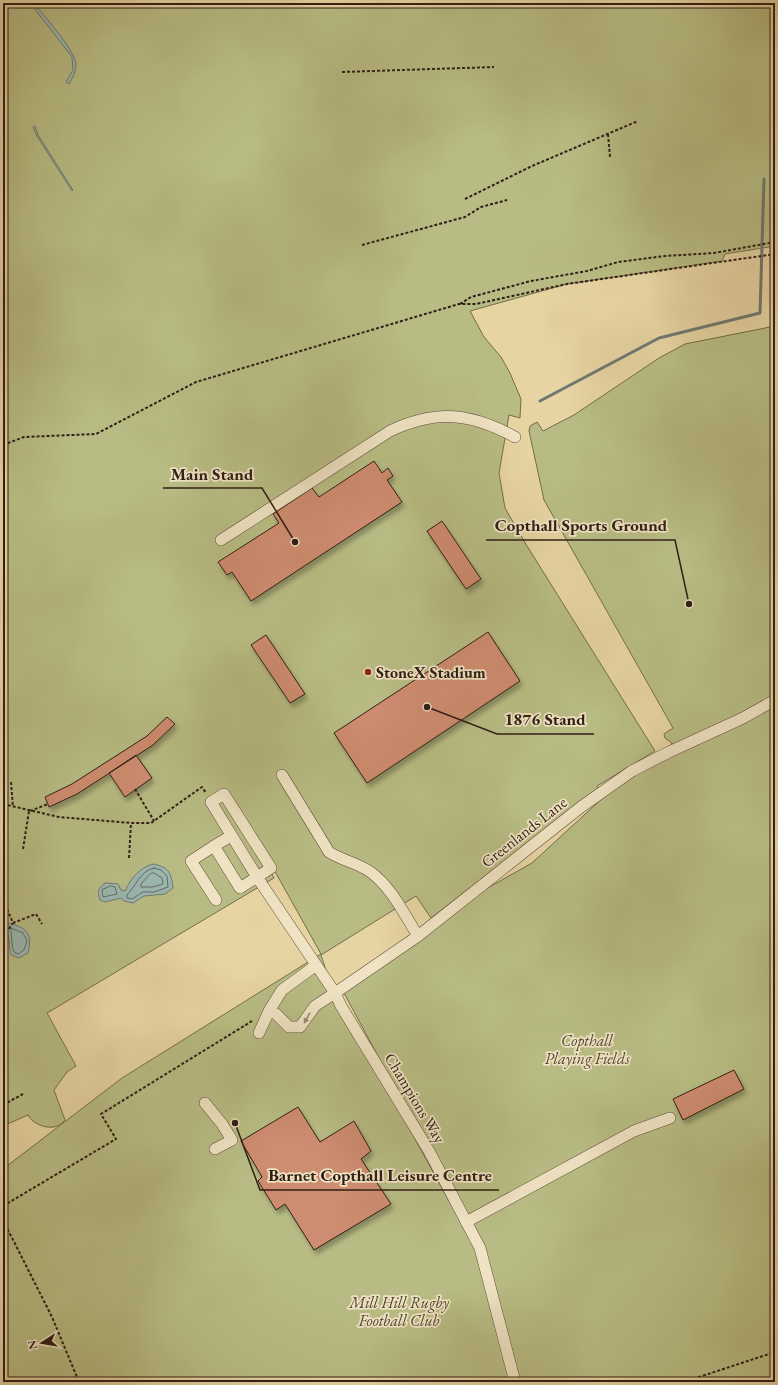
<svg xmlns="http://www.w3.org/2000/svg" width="778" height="1385" font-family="'EB Garamond',serif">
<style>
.green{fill:#b8bc84;stroke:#746d4c}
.water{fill:#9ab6af;stroke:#707971}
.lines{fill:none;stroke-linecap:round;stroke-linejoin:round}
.shore{stroke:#656a62;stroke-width:1}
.stream{stroke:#707971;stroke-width:3}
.building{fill:#ce8c6f;stroke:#301e15;filter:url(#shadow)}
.minor-casing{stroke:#5e4c38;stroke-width:12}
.path{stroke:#301e15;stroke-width:2;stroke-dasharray:3 2;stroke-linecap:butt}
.minor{stroke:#efe3c3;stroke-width:11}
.oneway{fill:#998a75}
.poi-dot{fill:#8f2418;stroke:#efe3c3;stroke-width:1.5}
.labels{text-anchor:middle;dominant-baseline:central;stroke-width:3.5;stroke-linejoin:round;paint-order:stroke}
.poi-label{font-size:16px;font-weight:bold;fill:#301e15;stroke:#efe3c3;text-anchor:start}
.street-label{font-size:16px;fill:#301e15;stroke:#efe3c3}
.park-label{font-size:16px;font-style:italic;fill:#524631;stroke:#efe3c3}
.leader{fill:none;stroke:#301e15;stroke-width:1.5}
.callout-dot{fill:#301e15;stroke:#efe3c3;stroke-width:1.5}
.callout-label{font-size:17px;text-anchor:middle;font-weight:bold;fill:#301e15;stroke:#efe3c3;stroke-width:3.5;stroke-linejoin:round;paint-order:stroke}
</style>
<defs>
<filter id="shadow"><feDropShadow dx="2.5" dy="4.5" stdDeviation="2" flood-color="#0004"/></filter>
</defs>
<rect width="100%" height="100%" fill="#e7d4a3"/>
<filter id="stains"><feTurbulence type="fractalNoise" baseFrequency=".005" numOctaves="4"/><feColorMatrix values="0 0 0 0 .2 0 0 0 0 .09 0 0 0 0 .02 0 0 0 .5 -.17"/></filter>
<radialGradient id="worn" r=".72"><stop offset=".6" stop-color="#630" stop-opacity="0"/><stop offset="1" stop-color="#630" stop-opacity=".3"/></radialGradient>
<path class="green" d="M3,3h772v243l-50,8 -3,7 -155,23 -97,27 14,26 17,20 9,16 11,26 -1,19 -11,-3 -10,58 6,35 22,38 128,205 -58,35 1,3 -167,129 -15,-22 -95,59 10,31 118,215 -20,-50 -85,-158 108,-85 80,-45 100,-92 37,-19 3,-9 -7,-5 -1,-4 9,-6 -129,-228 -15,-69 1,-5 7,-4 6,9 31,-16 85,-57 26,-14 90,-18v1056h-772v-213l119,-91 199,-124 -44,-79 -47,-76 44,79 -227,135 29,53 -9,6 -13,18 11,30c-2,2 -5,5 -8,6 -9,4 -25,-2 -29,-11l-25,11z"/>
<path class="water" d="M30,3h4c10,14 40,45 42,61 0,8 -3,13 -7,20l-3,-2 7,-12 -1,-13z
M35,126l3,9 35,55 -1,1 -35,-55 -4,-9z
M154,864c16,4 17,9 19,24l-8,6 -21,2 -11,7 -9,-2 -3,-3 -16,4 -5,-2c-3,-8 -2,-12 5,-17l13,1 3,6 4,1c5,-12 16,-25 29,-27z
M3,922c20,4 31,8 25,31l-9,5 -8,-3c-3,-8 1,-21 -8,-25z"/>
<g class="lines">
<path class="shore" d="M154,868l7,2 6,6 1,11 -14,5h-11l-11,7 -5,-1v-3c9,-9 13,-24 27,-27z
M154,873l8,5 1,6 -10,3h-12v-3l9,-10z
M111,886l4,1 2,7 -14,3 -1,-7z
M11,928l12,5 4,8 -3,9 -6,4 -4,-2c-2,-4 -3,-19 -3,-24z"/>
<path class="stream" d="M540,401l119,-63 101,-25 4,-134"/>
</g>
<path class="building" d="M374,461l8,12 6,-5 5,8 -6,4 15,22 -151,99 -19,-29 -5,3 -9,-13 61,-39 -6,-9 39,-26 7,9z
M442,521l39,58 -15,10 -39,-58z
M488,632l32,49 -153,102 -33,-50z
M266,635l39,59 -15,9 -39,-58z
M167,717l8,7 -22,21 -76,49 -28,13 -4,-10 27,-13 75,-48z
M136,755l16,23 -27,19 -16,-24z
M734,1070l10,19 -61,31 -10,-21z
M298,1107l22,35 34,-21 17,30 -10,8 30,45 -77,46 -29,-46 -9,6 -18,-29 4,-4 -21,-36z"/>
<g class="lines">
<g class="minor-casing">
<path id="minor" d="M221,540l169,-109c47,-22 81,-18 125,6
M282,775l47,77c12,8 28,11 40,19 22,15 35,43 49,65
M214,846l17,-10
M216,900l-25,-39 23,-15 26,42 31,-20 -47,-74 -13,8 46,75 78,116 83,-57 163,-129 51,-36 37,-19 74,-34 32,-18
M269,1011l7,3 13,13h11l15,-21 20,-13 6,13 88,145 51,97 35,134
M259,1033l10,-22 13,-21 33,-24
M205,1103l17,21 10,16 -17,9
M466,1222l168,-91 36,-13"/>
</g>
<path class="path" d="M342,72l152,-5
M608,134l2,23
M465,199l67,-33 106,-45
M362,245l103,-28 16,-10 26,-7
M460,304l11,-7 60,-16 56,-10 31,-9 47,-6 49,-3 61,-11
M3,445l21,-8 72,-3 100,-52 263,-78h17l91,-20 208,-30
M11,782l2,25
M135,789l19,32
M3,804l56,13 72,6h20l51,-36 4,6
M30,811l18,-7
M23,849l6,-38
M129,858l2,-35
M3,906l4,3 6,14 23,-9 6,10
M6,933l7,-10
M3,1105l20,-11
M3,1206l113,-67 -15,-25 151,-93
M3,1220l49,97 27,65
M684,1382l91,-30"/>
<use href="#minor" class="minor"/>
</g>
<defs><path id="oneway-solid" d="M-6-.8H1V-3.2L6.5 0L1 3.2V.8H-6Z"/></defs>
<use class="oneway" href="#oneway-solid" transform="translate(307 1018) rotate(120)"/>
<circle class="poi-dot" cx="368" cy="672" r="4"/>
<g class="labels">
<g class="poi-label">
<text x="376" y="672">StoneX Stadium</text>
</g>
<g class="street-label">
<text transform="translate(524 832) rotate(-38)">Greenlands Lane</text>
<text transform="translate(415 1098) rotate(59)">Champions Way</text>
</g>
<g class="park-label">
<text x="587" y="1040">Copthall<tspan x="587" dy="18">Playing Fields</tspan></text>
<text x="399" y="1302">Mill Hill Rugby<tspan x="399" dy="18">Football Club</tspan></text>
</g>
</g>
<path class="leader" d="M295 542L262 488H163M689 604L675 540H486M427 707L497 734H594M235 1123L260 1190H499"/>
<g class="callout-dot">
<circle cx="295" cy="542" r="4"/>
<circle cx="689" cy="604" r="4"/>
<circle cx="427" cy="707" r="4"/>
<circle cx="235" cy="1123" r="4"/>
</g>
<g class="callout-label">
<text x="212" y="480">Main Stand</text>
<text x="581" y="531">Copthall Sports Ground</text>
<text x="545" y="725">1876 Stand</text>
<text x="380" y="1181">Barnet Copthall Leisure Centre</text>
</g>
<rect width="778" height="1385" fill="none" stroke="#e7d4a3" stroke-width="16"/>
<rect x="4" y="4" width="770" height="1377" fill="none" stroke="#301e15" stroke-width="2"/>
<rect x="8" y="8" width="762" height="1369" fill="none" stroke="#301e15"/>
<g transform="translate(42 1343) rotate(258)" stroke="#efe3c3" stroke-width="3" paint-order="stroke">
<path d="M0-3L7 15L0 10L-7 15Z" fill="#301e15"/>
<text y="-6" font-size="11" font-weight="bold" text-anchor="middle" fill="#301e15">N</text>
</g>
<rect width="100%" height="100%" filter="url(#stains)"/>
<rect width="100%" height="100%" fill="url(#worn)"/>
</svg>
